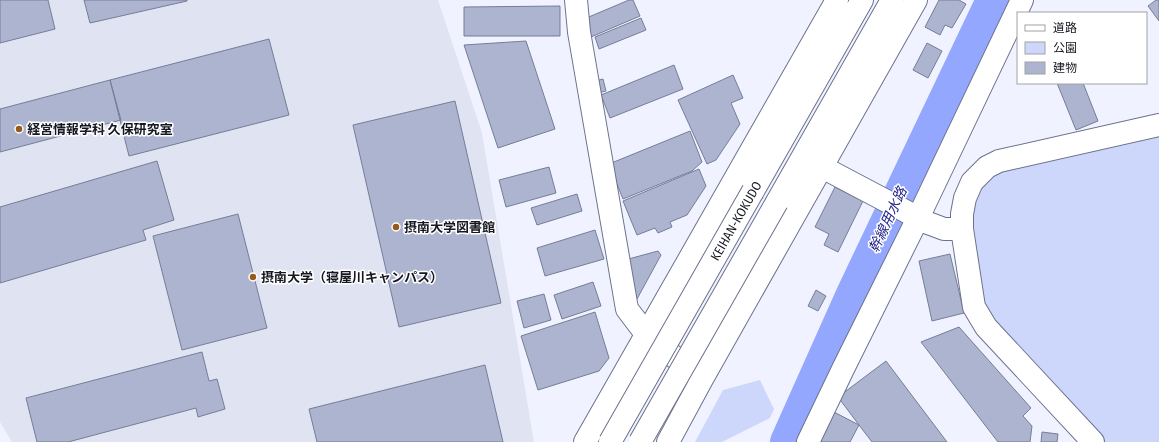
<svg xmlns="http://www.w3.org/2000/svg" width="1159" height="442" font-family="'Fira Sans Condensed','Noto Sans JP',sans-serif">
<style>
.built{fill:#e0e3f2}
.green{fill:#cdd7fb}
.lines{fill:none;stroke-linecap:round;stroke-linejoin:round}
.river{stroke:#94a7fe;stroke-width:34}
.building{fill:#acb4cf;stroke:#767d97}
.minor-casing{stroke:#6b728c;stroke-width:24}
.highway-casing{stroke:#6b728c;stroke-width:24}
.minor{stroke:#fff;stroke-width:22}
.highway{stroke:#fff;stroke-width:22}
.highway-bridge-casing{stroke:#6b728c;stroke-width:24;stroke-linecap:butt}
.highway-bridge{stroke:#fff;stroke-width:22}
.poi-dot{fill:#965b1a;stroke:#fff;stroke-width:1.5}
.labels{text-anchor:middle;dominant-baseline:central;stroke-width:3;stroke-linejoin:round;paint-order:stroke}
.poi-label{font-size:13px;font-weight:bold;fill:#151721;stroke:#fff;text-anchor:start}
.street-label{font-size:13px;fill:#151721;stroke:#fff}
.water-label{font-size:14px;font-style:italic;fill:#242688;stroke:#fff}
</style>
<rect width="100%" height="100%" fill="#f0f3ff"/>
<path class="built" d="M0,0h438l44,133 52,309h-522l-12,-20z"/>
<path class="green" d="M1159,129v313h-54l-113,-124 -11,-24 -12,-63 1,-36 31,-27z
M760,380l14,29 -4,9 -48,24h-27l28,-52z"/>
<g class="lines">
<path class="river" d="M787,442l67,-150 139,-292"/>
</g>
<path class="building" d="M0,0h48l7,29 -55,14z
M84,0h103v1l-97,22z
M629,0h4l7,16 -49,21 -7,-18z
M939,0h20l7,4 -14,24 -7,-3 -5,10 -15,-8z
M1156,0h3v21l-11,-15z
M560,6v30h-96v-29z
M641,18l5,12 -47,19 -4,-12z
M269,39l20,76 -160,41 -19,-76z
M526,41l29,88 -57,19 -34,-103z
M927,43l15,8 -14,27 -15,-8z
M674,65l9,24 -73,29 -9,-23z
M733,75l10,23 -12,5 9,21 -24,36 -9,4 -29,-64z
M603,79l3,12 -8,2 -3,-12z
M110,80l11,40 -121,32v-43z
M1057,83h26l15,38 -22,9z
M455,101l46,202 -102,24 -46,-202z
M690,131l12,31 -10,9 -69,28 -14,-35z
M157,161l17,59 -31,10 3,10 -146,43v-76z
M549,167l7,26 -50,14 -7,-27z
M699,169l7,17 -19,29 -17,7 2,5 -14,6 -3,-5 -18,7 -14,-34z
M835,187l28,14 -25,51 -14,-7 5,-11 -14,-7z
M577,194l5,17 -45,14 -6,-17z
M238,214l29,114 -85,22 -29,-114z
M595,230l9,29 -59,17 -8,-28z
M658,251l3,4 -24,44 -5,2 -11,-40z
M950,254l14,59 -32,8 -13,-60z
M593,282l8,24 -39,13 -8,-24z
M816,290l10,6 -8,15 -10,-5z
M544,294l7,26 -27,8 -7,-27z
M595,312l14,46 -10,13 -61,19 -17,-54z
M959,327l72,81 -8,8 9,10 -2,16h-32l-77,-100z
M202,352l7,29 8,-2 8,30 -27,8 -2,-9 -128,34h-31l-11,-44z
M886,361l61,81h-75l-13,-17 -21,-28z
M485,365l18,77h-186l-8,-33z
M832,411l27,14 -9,17h-34z
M1042,432l16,2 -1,8h-16z"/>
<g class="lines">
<g class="minor-casing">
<path id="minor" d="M576,0l3,32 48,277 19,25 52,42
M822,167l106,56 16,6h18
M808,442l35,-73 75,-151 104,-218
M1093,442l-107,-115 -12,-20 -12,-78v-15l3,-16 7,-16 15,-15 12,-6 160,-36"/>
</g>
<g class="highway-casing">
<path id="highway" d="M753,191l109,-191
M777,202l115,-202
M585,442l252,-442
M668,442l34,-63 214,-379"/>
</g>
<use href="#minor" class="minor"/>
<use href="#highway" class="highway"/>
<g class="highway-bridge-casing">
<path id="highway-bridge" d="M610,442l143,-251
M640,442l137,-240"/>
</g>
<use href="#highway-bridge" class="highway-bridge"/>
</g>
<g class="poi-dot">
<circle cx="19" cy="129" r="4"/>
<circle cx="396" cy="227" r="4"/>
<circle cx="253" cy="277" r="4"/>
</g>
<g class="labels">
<g class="poi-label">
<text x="27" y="129">経営情報学科 久保研究室</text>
<text x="404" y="227">摂南大学図書館</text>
<text x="261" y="277">摂南大学（寝屋川キャンパス）</text>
</g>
<g class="street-label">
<text transform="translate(736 221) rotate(-60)">KEIHAN-KOKUDO</text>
</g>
<g class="water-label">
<text transform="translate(888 220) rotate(-65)">幹線用水路</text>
</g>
</g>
<rect x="1017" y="12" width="130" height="72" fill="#ffffff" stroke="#a1a2a6"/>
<rect x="1025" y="25" width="20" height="6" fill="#ffffff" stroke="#a1a2a6"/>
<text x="1053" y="32" font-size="12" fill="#151721">道路</text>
<rect x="1025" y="42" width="20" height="12" fill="#cdd7fb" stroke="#a1a2a6"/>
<text x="1053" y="52" font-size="12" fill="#151721">公園</text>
<rect x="1025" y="62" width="20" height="12" fill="#acb4cf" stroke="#a1a2a6"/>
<text x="1053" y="72" font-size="12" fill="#151721">建物</text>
</svg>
